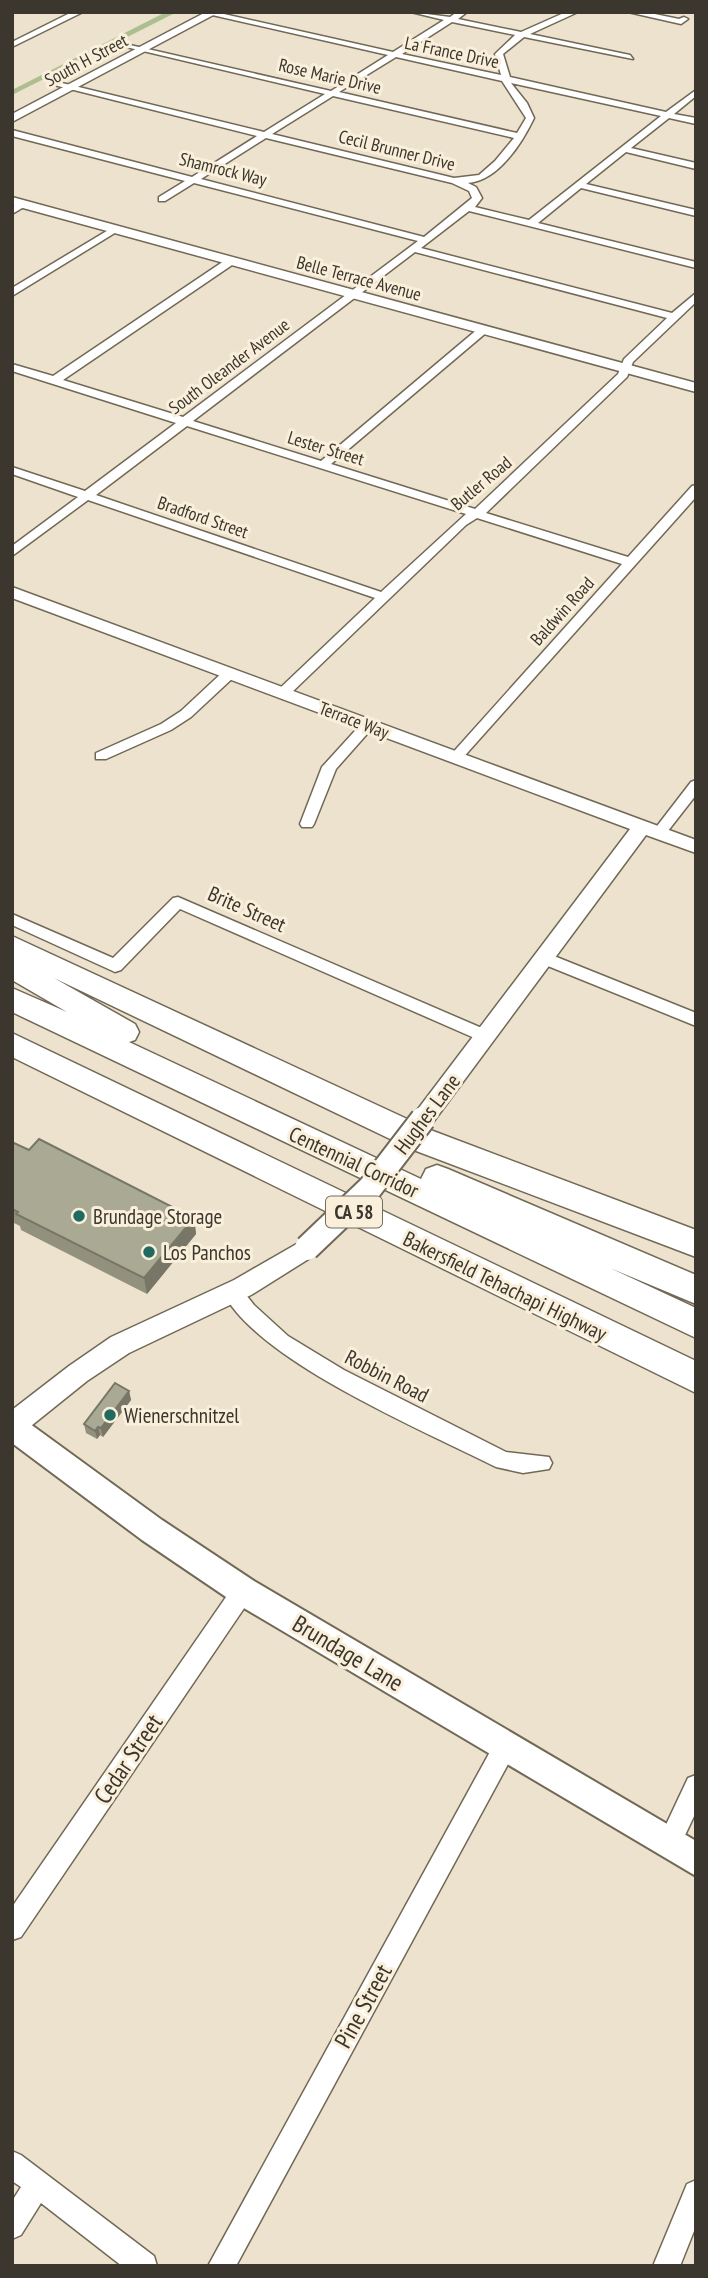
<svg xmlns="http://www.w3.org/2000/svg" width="708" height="2278" font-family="'PT Sans Narrow',sans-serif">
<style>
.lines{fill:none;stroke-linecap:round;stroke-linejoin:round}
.canal{fill:#adbf91;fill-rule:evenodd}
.minor-casing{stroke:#716855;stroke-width:3}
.tertiary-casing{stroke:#716855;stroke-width:3}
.secondary-casing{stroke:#716855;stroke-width:4}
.motorway-casing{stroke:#716855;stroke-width:3}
.minor{fill:#fff;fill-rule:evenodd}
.tertiary{fill:#fff;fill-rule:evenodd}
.secondary{fill:#fff;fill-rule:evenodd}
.motorway{fill:#fff;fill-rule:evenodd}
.tertiary-bridge-casing{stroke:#716855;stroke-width:28;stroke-linecap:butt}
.tertiary-bridge{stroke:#fff;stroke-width:24}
.wall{fill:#92917e}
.shaded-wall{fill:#777667}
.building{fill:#aaa993;stroke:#777667;stroke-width:2}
.poi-dot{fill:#216a62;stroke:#faefda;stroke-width:2.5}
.labels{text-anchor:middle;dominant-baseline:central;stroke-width:6;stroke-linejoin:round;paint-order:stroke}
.far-street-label{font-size:18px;fill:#3b362e;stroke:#faefda}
.shield{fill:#faefda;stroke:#746e62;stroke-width:2}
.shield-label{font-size:19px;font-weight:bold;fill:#3b362e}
.street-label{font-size:21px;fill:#3b362e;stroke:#faefda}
.poi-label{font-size:21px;fill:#3b362e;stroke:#faefda;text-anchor:start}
.near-street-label{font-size:24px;fill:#3b362e;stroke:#faefda}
</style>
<rect width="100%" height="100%" fill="#ede2cd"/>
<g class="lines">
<path class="canal" d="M166,12h11l-165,83v-5z"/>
<g class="minor-casing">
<path id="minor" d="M72,12h11l-71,35v-5z
M199,12h16l178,40 51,-32 -33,-8 39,5 7,-5h10l-9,7 63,13 45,-20h12l-48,22 100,21 3,4 -109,-22 -21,17 7,23 156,35 30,-22v6l-22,18 22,4v6l-27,-6 -38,30 65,15v6l-70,-17 -40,32 110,26v6l-115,-28 -43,35 158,39v6l-227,-57 -48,37 251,65 24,-20v9l-63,60 -6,15 -141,136 142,44 64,-71 4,-1v12l-236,264h-10l-2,-3 174,-194 -145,-46 -11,7 -178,171 -5,1 -7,-4 2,-3 97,-92 -287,-98 -76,56v-10l66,-49 -66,-23v-7l73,24 91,-68 -164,-52v-7l41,12 174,-117h8v4l-172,117 120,37 235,-176 -224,-58 -29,18h-6v-4l26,-16 -173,-45v-6l180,47 65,-41 -203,-51 4,-3 206,50 61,-38 -199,-47 4,-2 201,46 57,-36zM452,22l63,13 -20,19 6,21 -99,-21zM396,57l106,24 24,37 -9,15 -178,-41zM511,83l150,33 -132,104 -54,-13 7,-9 -6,-11 -8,-4c31,-2 55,-42 66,-65l-7,-15zM333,96l181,42 -19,23 -16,14 -25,3 -182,-44zM266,138l186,45 17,8 3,7 -48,39 -223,-58zM415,252l252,66 -43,41 -6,15 -143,135 -144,-45 156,-132v-4h-8l-158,133 -128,-40zM187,426l279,88 -85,78 -285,-97z
M628,12h17l34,7 5,-2 4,2 -7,5z
M21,202l8,2 -17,10v-7z
M115,226l5,3 -2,2 -106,65v-8z
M230,669l7,4 -2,3 -44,41 -20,13 -65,29h-10v-6l65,-29 20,-13 44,-41z
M368,721l7,4 -39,44 -22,55 -2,3h-10l-2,-3 22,-57 41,-45z
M696,780v15l-32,41h-10l-2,-3 2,-3 37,-48z
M178,897l313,135 2,4 -2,4h-12l-299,-131 -59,61 -6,2 -103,-47v-11l101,44 60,-60z
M544,952l152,61v13l-158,-64 -2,-4 2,-4z
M232,1284l7,2 15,19 34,31 56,34 162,82 43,5 3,6 -3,6 -26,4 -27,-6c-71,-36 -239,-106 -273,-175l2,-6z
M243,1581l8,3 3,7 -3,7 -230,339 -9,3v-33l223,-323z
M505,1736l8,3 3,8 -3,8 -277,511h-28l289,-527z
M696,1775v37l-19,40 -8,4 -8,-4 -4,-8 31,-66z
M12,2151l9,4 133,101 3,10h-35l-81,-63 -20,32 -9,4v-38l9,-14 -9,-6z
M696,2180v46l-16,40h-27l34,-82z"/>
</g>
<g class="tertiary-casing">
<path id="tertiary" d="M206,12h13l-207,110v-8z
M12,197l684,186v9l-684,-187z
M12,587l684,253v13l-50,-18 -215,290 -8,3 -8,-3 -3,-6 3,-6 215,-284 -618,-231z
M307,1238l8,3 4,7 -4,7 -64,40 -122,58 -42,28 -66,53 -9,3v-27l57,-44 42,-29 123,-57z"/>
</g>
<g class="secondary-casing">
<path id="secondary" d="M12,1415l10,3 140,102 92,61 442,260v35l-464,-275 -90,-61 -130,-97z"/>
</g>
<g class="motorway-casing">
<path id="motorway" d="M12,936l421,195 263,99v27l-285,-108 -357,-171 81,46 4,8 -4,8 -6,2 292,137 5,-10 11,-4 11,4 248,106v29l-86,-36 86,40v30l-684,-326v-24l55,24 -55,-32z
M12,1033l684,328v32l-684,-336z"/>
</g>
<use href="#minor" class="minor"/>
<use href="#tertiary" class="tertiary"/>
<use href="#secondary" class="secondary"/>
<use href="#motorway" class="motorway"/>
<g class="tertiary-bridge-casing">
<path id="tertiary-bridge" d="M307,1248l63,-60 53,-69"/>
</g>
<use href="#tertiary-bridge" class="tertiary-bridge"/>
</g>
<path class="wall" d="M12,1142l17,8 165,68 2,16 -49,60 -126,-64 -1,-4 -8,-4z
M129,1391l2,9 -28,37 -3,-2 -3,4 -11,-6 -2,-9z"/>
<path class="shaded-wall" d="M194,1218l2,16 -49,60 -3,-16z
M129,1391l2,9 -28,37 -2,-9z
M98,1427l2,8 -3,4 -2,-8z"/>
<path class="building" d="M39,1139l155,79 -50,60 -128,-64 2,-2 -6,-3v-67l17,8z
M115,1383l14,8 -28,37 -3,-1 -3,4 -11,-7z"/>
<g class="poi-dot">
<circle cx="79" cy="1216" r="7"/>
<circle cx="149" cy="1252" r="7"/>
<circle cx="110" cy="1415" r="7"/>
</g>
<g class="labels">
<g class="far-street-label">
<text transform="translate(452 52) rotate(12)">La France Drive</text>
<text transform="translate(86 60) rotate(-28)">South H Street</text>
<text transform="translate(330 76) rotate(13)">Rose Marie Drive</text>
<text transform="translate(397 150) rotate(14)">Cecil Brunner Drive</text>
<text transform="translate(223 169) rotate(14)">Shamrock Way</text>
<text transform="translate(359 278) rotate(15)">Belle Terrace Avenue</text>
<text transform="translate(229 366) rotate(-37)">South Oleander Avenue</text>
<text transform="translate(326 448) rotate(17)">Lester Street</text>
<text transform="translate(481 483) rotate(-40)">Butler Road</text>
<text transform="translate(203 517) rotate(19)">Bradford Street</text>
<text transform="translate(562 611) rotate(-48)">Baldwin Road</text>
<text transform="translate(354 720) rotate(21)">Terrace Way</text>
</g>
<rect class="shield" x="326" y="1196.5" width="56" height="31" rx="5"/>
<g class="shield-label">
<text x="354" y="1212">CA 58</text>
</g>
<g class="street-label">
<text transform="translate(247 909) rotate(24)">Brite Street</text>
<text transform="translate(427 1114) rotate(-53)">Hughes Lane</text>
<text transform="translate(354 1162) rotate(25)">Centennial Corridor</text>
<text transform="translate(505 1286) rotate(26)">Bakersfield Tehachapi Highway</text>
<text transform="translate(387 1376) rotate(27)">Robbin Road</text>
</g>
<g class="poi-label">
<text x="93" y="1216">Brundage Storage</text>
<text x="163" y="1252">Los Panchos</text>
<text x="124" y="1415">Wienerschnitzel</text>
</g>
<g class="near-street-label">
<text transform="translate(348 1653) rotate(31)">Brundage Lane</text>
<text transform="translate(128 1759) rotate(-56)">Cedar Street</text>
<text transform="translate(363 2006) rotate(-61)">Pine Street</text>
</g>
</g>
<rect width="708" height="2278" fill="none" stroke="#3b362e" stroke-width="28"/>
</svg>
